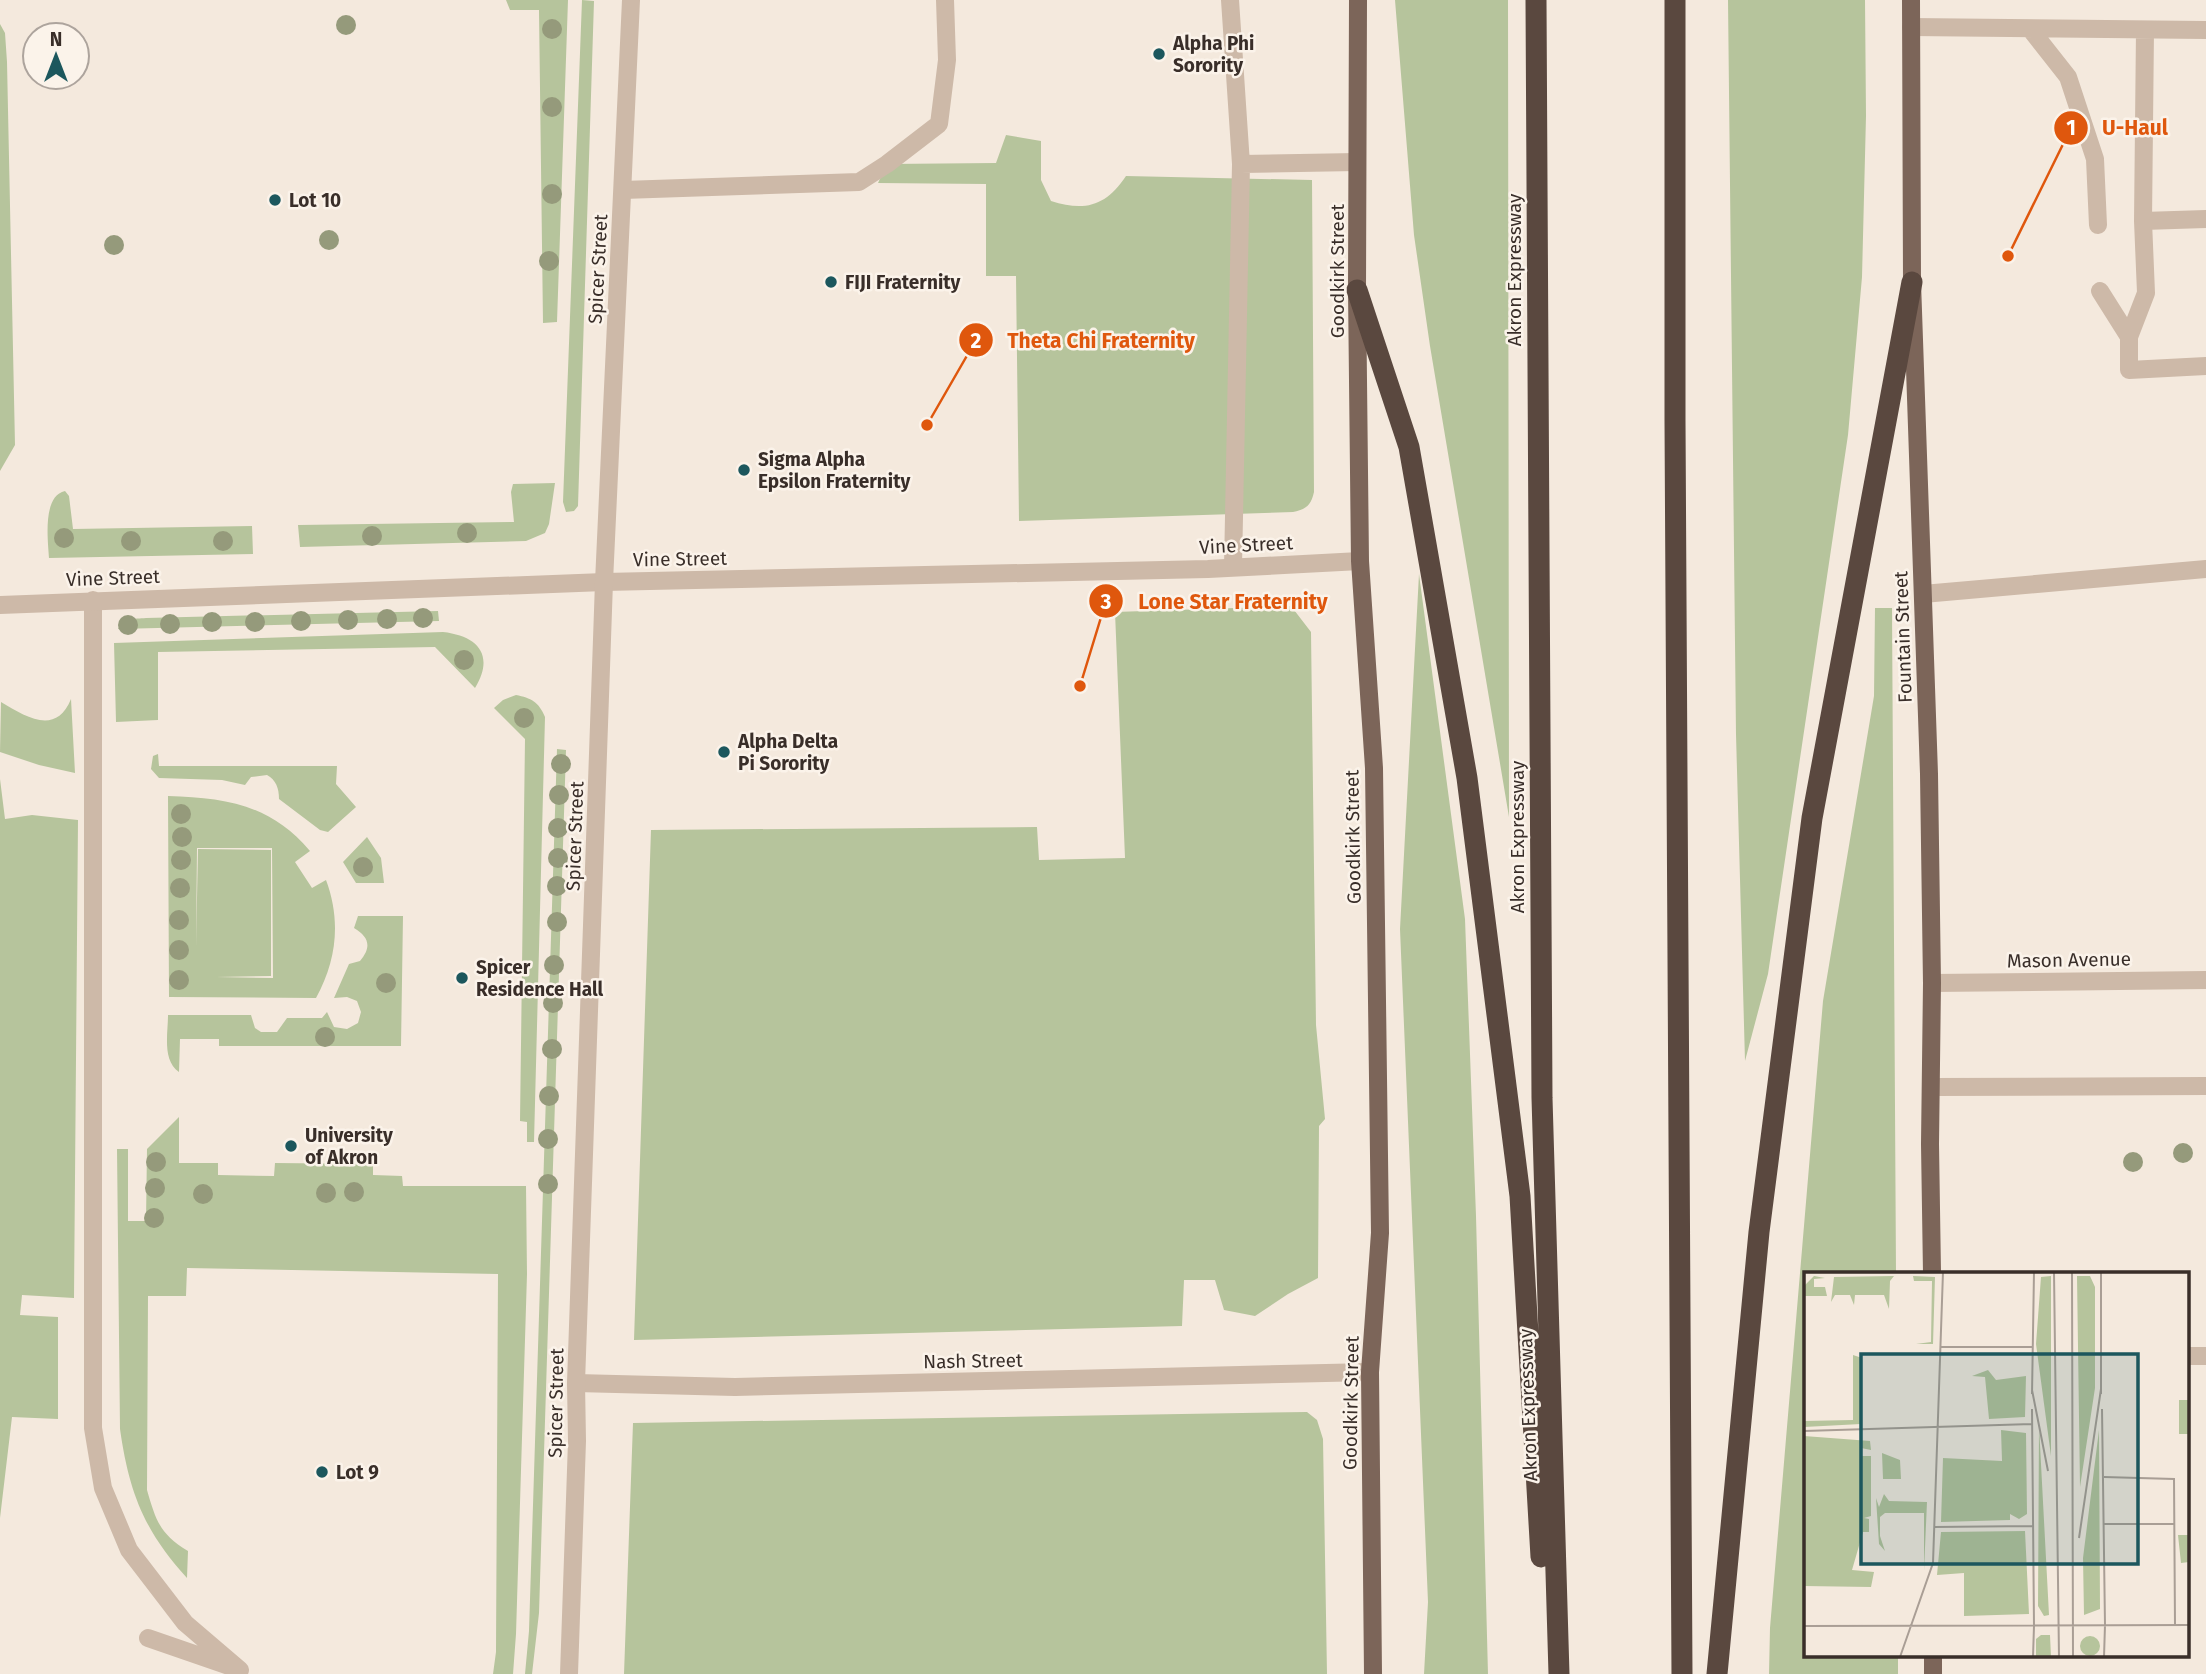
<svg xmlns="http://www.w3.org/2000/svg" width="2206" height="1674" font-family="'Fira Sans',sans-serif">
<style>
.green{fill:#b6c49c;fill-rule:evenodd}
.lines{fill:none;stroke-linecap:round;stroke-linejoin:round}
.service{stroke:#cdb9a8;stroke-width:18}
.minor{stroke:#cdb9a8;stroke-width:18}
.tertiary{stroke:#cdb9a8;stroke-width:18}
.primary{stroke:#7c6559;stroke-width:18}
.motorway{stroke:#5a483f;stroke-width:21}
.tree{fill:#959a7b}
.poi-dot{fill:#1c575d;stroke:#fbf3ea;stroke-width:2.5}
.labels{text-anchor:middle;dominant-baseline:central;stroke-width:5;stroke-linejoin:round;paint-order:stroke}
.poi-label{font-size:19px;font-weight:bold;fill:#392e29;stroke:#fbf3ea;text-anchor:start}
.street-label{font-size:19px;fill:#392e29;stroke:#fbf3ea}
.inset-road{fill:none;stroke:#a99e95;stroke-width:2}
.view{fill:#1c575d;fill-opacity:0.15;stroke:#1c575d;stroke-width:3.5}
.inset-edge{fill:none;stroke:#392e29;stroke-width:3.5}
.leader{fill:none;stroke:#df570d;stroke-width:2.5}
.callout-dot{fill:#df570d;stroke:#fbf3ea;stroke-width:2.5}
.mark-label{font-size:21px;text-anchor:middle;font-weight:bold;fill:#fff}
.callout-label{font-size:21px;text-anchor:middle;font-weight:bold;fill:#df570d;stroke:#fbf3ea;stroke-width:5;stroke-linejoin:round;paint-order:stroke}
</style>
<rect width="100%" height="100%" fill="#f4e9dd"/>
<path class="green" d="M506,0h62l-11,322 -14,1 -4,-313h-29z
M582,0l12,1 -16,505 -4,5 -8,1 -3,-10z
M1395,0h113l1,817 -79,-471 -16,-111z
M1728,0h137l1,116 -4,161 -14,158 -80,539 -23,87 -9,-327z
M0,24l5,9 2,29 8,383 -15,26z
M1006,135l35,6v39l10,21c34,11 55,5 75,-25l186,4 2,312c-3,14 -8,17 -21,20l-274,9 -3,-245h-30v-92l-108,-1 9,-19 109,-1z
M555,483l-6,41 -4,9 -19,8 -226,6 -2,-22 216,-3 -3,-30 2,-8z
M65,491l4,5 4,33 179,-3 1,28 -204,4c-1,-17 -7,-62 16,-67z
M1419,574l46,345 11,297 12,458h-64l4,-72 -28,-673z
M1291,606l20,26 5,393 9,94 -6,7 -1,152 -30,16 -33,22 -31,-6 -9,-30h-31l-2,46 -548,14 17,-510 386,-3 2,33 86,-2 -10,-246z
M1875,608h17l4,665h-91v382h93v19h-129l1,-46 53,-627 51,-305z
M438,611l1,10 -321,8c6,-11 16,-10 28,-11z
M443,632c35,4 52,23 32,56l-40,-41 -277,5v68l-42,2 -2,-79z
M516,695c15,3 23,7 29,22l-11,425h-7v-20l-7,-1 5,-382 -31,-31 9,-8z
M71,699l4,74 -36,-8 -39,-13 1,-50c25,15 55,34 70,-3z
M557,749l9,1 -27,863 -7,61h-7l4,-43z
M158,754l1,12h178l-1,18 20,23 -28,25 -8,-2 -41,-31c0,-11 -3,-19 -12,-24l-16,2 -6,8 -23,-5 -63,-2 -8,-9 2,-13z
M0,779l5,40 27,-4 46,5 -4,478 -52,-3 -2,20 38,2v102l-46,-2 -12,101z
M168,796c58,2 102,8 142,55l-15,11 17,26 14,-8c15,40 11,80 -10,118l-147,-1zM197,848h75l1,130 -57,-1 55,-1v-126l-73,-1 -2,98z
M367,837l14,21 3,25h-28l-13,-21z
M358,916h45l-2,130h-182v-7h-39l-1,33c-17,-12 -11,-38 -11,-57h83l4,13 6,4h16l10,-14h35l5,-6 7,15 13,2 11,-6 3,-11 -4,-11 -10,-4 -13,1 15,-34 11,-3c12,-14 9,-24 -6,-33z
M179,1117v46h39v12l56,1 1,-13 98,1v11l29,1 1,10h123l1,88 -11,360 -3,40h-20l3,-22 2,-378 -311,-6 -1,28h-38l-1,194c9,31 13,44 41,61l-1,27c-43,-47 -58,-86 -67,-149l-3,-280h11v72h18l1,-72z
M1307,1412l10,8 6,19 4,235h-703l9,-251z"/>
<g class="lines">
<path class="service" d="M1230,0l11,164 116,-2
M1911,27l295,3
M2031,30l37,47 27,82 3,66
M2145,30l-2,191 3,72 -17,44v33l77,-4
M623,190l236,-8 28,-18 52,-40 8,-64 -2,-60
M2143,221l63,-2
M2100,291l29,46
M1233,567l8,-403
M1923,594l283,-25
M93,600v828l10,60 26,62 56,73 55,47
M1931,1087l275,-1
M148,1638l84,29"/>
<path class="minor" d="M0,605l604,-23 604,-13 152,-8
M1932,983l274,-3
M2187,1356h19
M576,1383l159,4 635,-15"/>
<path class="tertiary" d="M569,1674l8,-233 -1,-58 28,-801 27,-582"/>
<path class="primary" d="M1358,0l-1,290 3,271 14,207 6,465 -10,139 3,302
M1911,0l1,282 17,492 3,209 -2,161 2,129
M1933,1655v19"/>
<path class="motorway" d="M1536,0l6,1098 17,576
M1675,0v420l7,1254
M1357,290l52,157 58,331 53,418 21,361
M1717,1674l42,-442 53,-414 100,-536"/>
</g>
<g class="tree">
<circle cx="346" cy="25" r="10"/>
<circle cx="552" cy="29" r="10"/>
<circle cx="552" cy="107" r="10"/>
<circle cx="552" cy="194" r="10"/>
<circle cx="329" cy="240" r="10"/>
<circle cx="114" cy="245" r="10"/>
<circle cx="549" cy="261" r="10"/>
<circle cx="467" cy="533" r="10"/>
<circle cx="372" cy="536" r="10"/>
<circle cx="64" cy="538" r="10"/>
<circle cx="131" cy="541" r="10"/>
<circle cx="223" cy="541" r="10"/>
<circle cx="423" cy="618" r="10"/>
<circle cx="387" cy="619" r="10"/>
<circle cx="348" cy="620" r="10"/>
<circle cx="301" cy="621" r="10"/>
<circle cx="212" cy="622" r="10"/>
<circle cx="255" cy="622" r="10"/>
<circle cx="170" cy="624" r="10"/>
<circle cx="128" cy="625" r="10"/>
<circle cx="464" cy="660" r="10"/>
<circle cx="524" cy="718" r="10"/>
<circle cx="561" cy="764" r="10"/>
<circle cx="559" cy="795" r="10"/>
<circle cx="181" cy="814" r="10"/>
<circle cx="558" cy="828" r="10"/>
<circle cx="182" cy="837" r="10"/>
<circle cx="558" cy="858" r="10"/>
<circle cx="181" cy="860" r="10"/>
<circle cx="363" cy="867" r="10"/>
<circle cx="557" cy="886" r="10"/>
<circle cx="180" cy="888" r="10"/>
<circle cx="179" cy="920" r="10"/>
<circle cx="557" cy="922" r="10"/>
<circle cx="179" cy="950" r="10"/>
<circle cx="554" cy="965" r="10"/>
<circle cx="179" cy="980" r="10"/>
<circle cx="386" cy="983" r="10"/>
<circle cx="553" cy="1003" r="10"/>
<circle cx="325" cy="1037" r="10"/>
<circle cx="552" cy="1049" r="10"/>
<circle cx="549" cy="1096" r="10"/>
<circle cx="548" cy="1139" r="10"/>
<circle cx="2183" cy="1153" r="10"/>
<circle cx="156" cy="1162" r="10"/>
<circle cx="2133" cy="1162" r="10"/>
<circle cx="548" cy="1184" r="10"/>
<circle cx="155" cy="1188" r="10"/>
<circle cx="354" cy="1192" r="10"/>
<circle cx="326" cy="1193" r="10"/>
<circle cx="203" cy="1194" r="10"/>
<circle cx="154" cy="1218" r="10"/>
</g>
<g class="poi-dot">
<circle cx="1159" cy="54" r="7"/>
<circle cx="275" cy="200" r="7"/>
<circle cx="831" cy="282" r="7"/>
<circle cx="744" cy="470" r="7"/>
<circle cx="724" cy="752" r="7"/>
<circle cx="462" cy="978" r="7"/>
<circle cx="291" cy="1146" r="7"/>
<circle cx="322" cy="1472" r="7"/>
</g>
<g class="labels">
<g class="poi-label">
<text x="1173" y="43">Alpha Phi<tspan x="1173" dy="22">Sorority</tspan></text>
<text x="289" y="200">Lot 10</text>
<text x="845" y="282">FIJI Fraternity</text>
<text x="758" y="459">Sigma Alpha<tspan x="758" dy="22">Epsilon Fraternity</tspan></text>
<text x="738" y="741">Alpha Delta<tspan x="738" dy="22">Pi Sorority</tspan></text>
<text x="476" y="967">Spicer<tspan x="476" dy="22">Residence Hall</tspan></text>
<text x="305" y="1135">University<tspan x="305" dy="22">of Akron</tspan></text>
<text x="336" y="1472">Lot 9</text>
</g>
<g class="street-label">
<text transform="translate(598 269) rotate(-87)">Spicer Street</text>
<text transform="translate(1514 270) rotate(-90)">Akron Expressway</text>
<text transform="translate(1337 271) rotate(-90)">Goodkirk Street</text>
<text transform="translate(1246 545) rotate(-3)">Vine Street</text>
<text transform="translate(680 559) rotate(-1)">Vine Street</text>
<text transform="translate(113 578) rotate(-2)">Vine Street</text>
<text transform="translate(1903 637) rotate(-92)">Fountain Street</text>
<text transform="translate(575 836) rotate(-88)">Spicer Street</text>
<text transform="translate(1353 837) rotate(-91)">Goodkirk Street</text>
<text transform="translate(1517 837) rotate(-90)">Akron Expressway</text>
<text transform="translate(2069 960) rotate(-1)">Mason Avenue</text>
<text transform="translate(973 1361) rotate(-1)">Nash Street</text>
<text transform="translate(556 1403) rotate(-89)">Spicer Street</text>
<text transform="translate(1351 1403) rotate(-89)">Goodkirk Street</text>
<text transform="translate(1528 1405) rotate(-92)">Akron Expressway</text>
</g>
</g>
<g transform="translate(1804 1272)">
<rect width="385" height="385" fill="#f4e9dd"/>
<path d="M10,4l11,2 -11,1v8h11l2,9h-23v-10zM90,4l-4,5 -1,28 -5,-14h-29l-1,10 -4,-10h-15l-4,7 3,-25zM247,4v180l-15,-112 5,-67zM273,4h13l5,11v101l-15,99zM131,5l-2,67h-17l15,-2 1,-61h-18l-1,-5zM49,83l9,3 -1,66 -57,3v-6l49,-1zM184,98l8,10 30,-4 -1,41 -36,2 -4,-42 -13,-1zM375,128h10v34h-10zM235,154l10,189 -5,1 -6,-10zM197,158l25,3 1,81 -8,5 -9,-5v6l-69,2 2,-64 59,3zM295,158l1,179 -16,6 -1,-57zM0,164l66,5 1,9 -10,-2 1,8h9v60l-7,2 5,1v13h-6l-11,38 22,2 -3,15 -67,-1zM78,181l18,7 1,19h-18zM80,222l5,7 38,1 -3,69v-58h-39l-5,4v19l5,15 -6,-7 -3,-46 3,9zM221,259l4,83 -65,2v-43l-27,2 4,-43zM374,263h11v27l-8,1zM237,363h9l1,22h-15v-18zM276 374a10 10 0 1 1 20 0a10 10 0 1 1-20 0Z" fill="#b6c49c"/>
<path class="inset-road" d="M250,0l5,385M268,0l1,385M297,0v122M137,75h91M228,118l16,81M228,122l2,-122M228,137l2,217M298,137l3,216M0,159l228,-7M300,205l70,2 1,146M300,252h70M130,255l99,-1M275,266l22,-149M0,354l385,-1M96,385l33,-94 10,-291M229,385l1,-31M300,385l1,-32"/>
<path class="view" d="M57,82h277v210h-277z"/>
<rect width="385" height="385" class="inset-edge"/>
</g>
<path class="leader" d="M2008 256L2071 128M927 425L976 340M1080 686L1106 601"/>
<g class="callout-dot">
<circle cx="2008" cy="256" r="7"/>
<circle cx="927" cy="425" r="7"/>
<circle cx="1080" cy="686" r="7"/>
<circle cx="2071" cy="128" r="18"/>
<circle cx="976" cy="340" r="18"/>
<circle cx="1106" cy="601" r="18"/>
</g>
<g class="mark-label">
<text x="2071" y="135">1</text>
<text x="976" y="348">2</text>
<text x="1106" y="609">3</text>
</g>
<g class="callout-label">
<text x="2135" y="135">U-Haul</text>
<text x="1101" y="348">Theta Chi Fraternity</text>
<text x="1233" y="609">Lone Star Fraternity</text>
</g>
<g transform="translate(56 56)"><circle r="33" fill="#fbf3ea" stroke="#ada49d" stroke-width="2"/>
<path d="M0-5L12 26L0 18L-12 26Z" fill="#1c575d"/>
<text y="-10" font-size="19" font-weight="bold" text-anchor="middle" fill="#392e29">N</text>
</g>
</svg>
